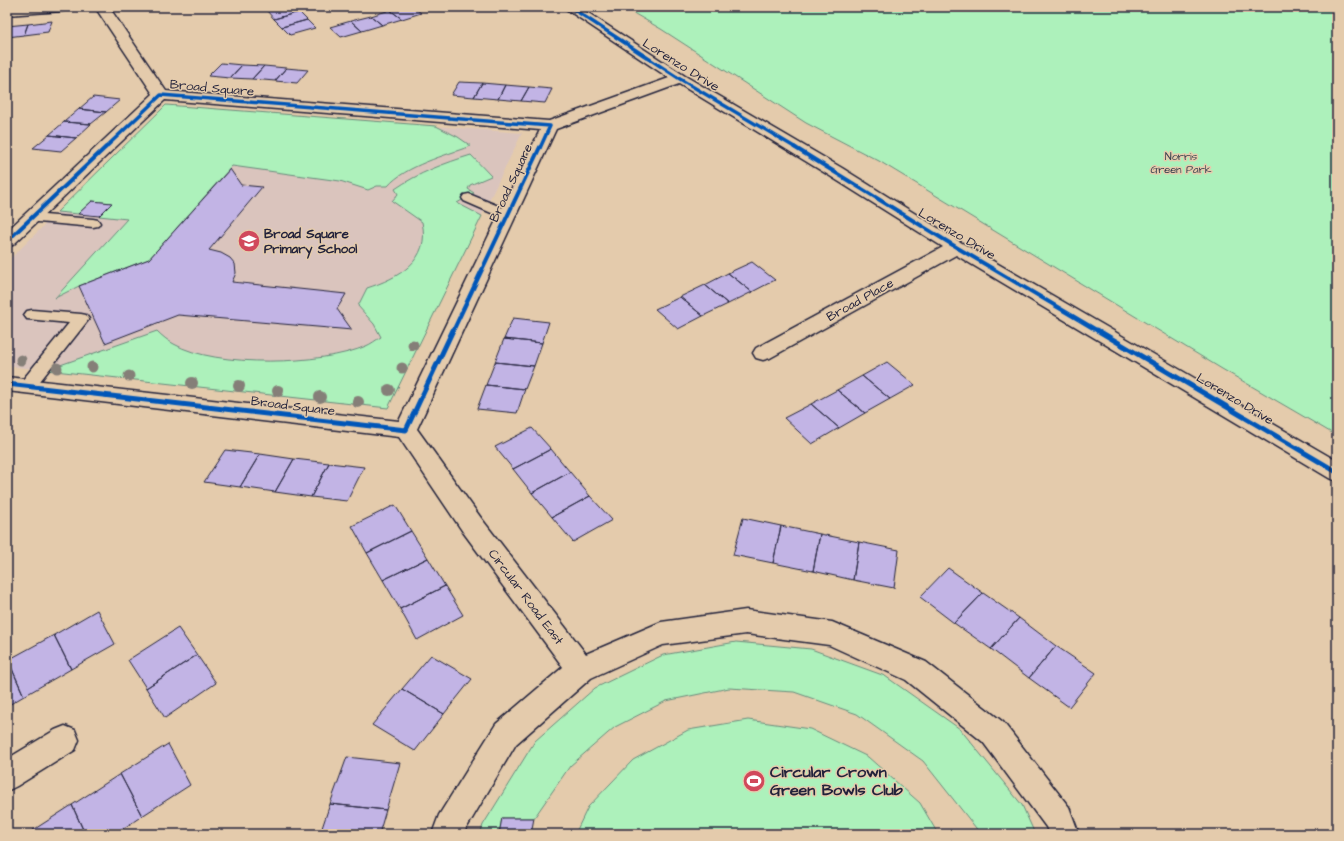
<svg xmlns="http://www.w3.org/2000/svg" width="1344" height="841" font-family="'Architects Daughter',sans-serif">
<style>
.built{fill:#dac4bd}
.green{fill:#adf1bb;stroke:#688a7b}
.building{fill:#c2b4e5;stroke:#22223b}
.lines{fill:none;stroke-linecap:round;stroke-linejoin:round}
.lane-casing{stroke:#22223b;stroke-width:3}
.street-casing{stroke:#22223b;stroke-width:3}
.lane{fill:#e4cbac;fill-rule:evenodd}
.street{fill:#e4cbac;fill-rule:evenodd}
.cycleway-far2-casing{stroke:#e4cbac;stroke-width:5}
.cycleway-far1-casing{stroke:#e4cbac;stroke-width:6}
.cycleway-casing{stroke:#e4cbac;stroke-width:8}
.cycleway-far2{stroke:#0057b8;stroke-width:3.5}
.cycleway-far1{stroke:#0057b8;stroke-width:4}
.cycleway{stroke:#0057b8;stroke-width:5}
.tree{fill:#857f78}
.labels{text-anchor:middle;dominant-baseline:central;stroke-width:3;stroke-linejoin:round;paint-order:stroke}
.far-park-label{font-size:11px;fill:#37414e;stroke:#e4cbac}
.street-label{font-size:13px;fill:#22223b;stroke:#e4cbac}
.poi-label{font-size:13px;font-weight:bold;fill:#22223b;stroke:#e4cbac;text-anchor:start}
.near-poi-label{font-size:16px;font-weight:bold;fill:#22223b;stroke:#e4cbac;text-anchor:start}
</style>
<rect width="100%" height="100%" fill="#e4cbac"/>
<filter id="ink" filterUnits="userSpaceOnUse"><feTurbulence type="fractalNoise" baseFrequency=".025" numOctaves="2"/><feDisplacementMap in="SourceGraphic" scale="8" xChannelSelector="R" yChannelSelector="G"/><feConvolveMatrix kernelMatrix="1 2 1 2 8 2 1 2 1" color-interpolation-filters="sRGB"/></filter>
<g filter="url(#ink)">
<path class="built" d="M166,105l356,28 -134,275 -381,-42v-104z"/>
<path class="green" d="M623,7h714v429l-115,-67 -343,-208 -73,-38 -145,-94z
M166,105l270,21 22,11 13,9c-25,9 -66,20 -83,40h-11l-9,4 -28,-9 -108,-15 -83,93 -70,27 -24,12 72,-79 -28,-3 12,-13 -19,-2 -14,13 -21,-2z
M471,155l20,21 -21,9 -2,4 6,4 -17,10 25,13 -94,192 -342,-38 111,-39c5,5 11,10 17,13 41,24 149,21 192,2 5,-2 10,-6 15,-9l-7,-13 -16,-18 9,-18c31,-10 64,-27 55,-66l-30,-21 6,-7 -3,-5c23,-16 50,-26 76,-34z
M736,642l75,7 74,27 75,53 62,76 13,29h-56l-3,-6 -53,-67 -66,-47 -63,-22 -65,-4 -63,13 -51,26 -45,39 -36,52h-32l-3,16h-19l3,-9 52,-84 60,-53 68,-33z
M748,720l62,9 58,28 52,46 18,31h-363l13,-27 45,-47 55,-30z"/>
<path class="building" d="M263,7h19l-15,4z
M282,7h11l6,5 -25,7 -7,-8z
M400,7h13l8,6 -19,6 -12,-9z
M390,10l12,9 -20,6 -11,-9z
M299,12l8,8 -25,7 -8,-8z
M371,16l11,9 -20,6 -11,-10z
M307,20l8,8 -25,7 -8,-8z
M52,21l-4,11 -24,3 4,-11z
M351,21l11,10 -21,6 -11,-10z
M28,24l-4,11 -17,2v-11z
M221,63l21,2 -12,13 -22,-2z
M242,65l22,1 -12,13 -22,-1z
M264,66l22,2 -11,13 -23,-2z
M286,68l22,2 -11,13 -22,-2z
M459,82l23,1 -8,14 -23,-2z
M482,83l23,2 -7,14 -24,-2z
M505,85l24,2 -8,14 -23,-2z
M529,87l23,2 -7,14 -24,-2z
M93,97l27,3 -14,12 -27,-3z
M79,109l27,3 -15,12 -27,-2z
M64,122l27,2 -15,14 -27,-3z
M49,135l27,3 -15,13 -28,-3z
M230,169l11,16 21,2 -53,63 12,3 9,5 5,6 1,9 -4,9 114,12 -9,15 15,21 -174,-15 -73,28 -26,-57 70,-27z
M92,201l20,2 -13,13 -21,-2z
M752,262l23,18 -23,12 -24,-19z
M728,273l24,19 -24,12 -23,-19z
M705,285l23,19 -25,12 -23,-19z
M680,297l23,19 -25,13 -23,-20z
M513,318l36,4 -7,21 -38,-4z
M504,339l38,4 -8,23 -39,-4z
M495,362l39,4 -9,23 -39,-4z
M887,362l28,23 -25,14 -28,-23z
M862,376l28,23 -25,14 -28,-23z
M486,385l39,4 -8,24 -40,-4z
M837,390l28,23 -26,15 -28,-24z
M811,404l28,24 -27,16 -28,-26z
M532,428l19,21 -38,20 -18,-22z
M551,449l19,23 -38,21 -19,-24z
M225,450l35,4 -20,33 -36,-5z
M260,454l34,5 -19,33 -35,-5z
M294,459l35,4 -18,34 -36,-5z
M329,463l35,4 -17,34 -36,-4z
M570,472l20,24 -38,21 -20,-24z
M590,496l22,24 -39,22 -21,-25z
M395,505l16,26 -44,22 -15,-27z
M743,518l38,8 -8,37 -40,-8z
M781,526l39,8 -7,37 -40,-8z
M411,531l17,27 -45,22 -16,-27z
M820,534l39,8 -6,38 -40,-9z
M859,542l40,8 -5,38 -41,-8z
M428,558l17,28 -45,23 -17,-29z
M948,568l35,25 -29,30 -34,-26z
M445,586l18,29 -46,25 -17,-31z
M983,593l36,25 -28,31 -37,-26z
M97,610l18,34 -44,25 -17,-34z
M1019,618l37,28 -27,32 -38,-29z
M178,628l19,27 -51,33 -18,-28z
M54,635l17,34 -47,27 -16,-36z
M1056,646l40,27 -27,34 -40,-29z
M197,655l19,28 -51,35 -19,-30z
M431,655l41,24 -28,35 -42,-25z
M8,660l16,36 -17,10v-45z
M402,689l42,25 -29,37 -43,-26z
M168,744l22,41 -48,31 -22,-42z
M347,757l53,6 -14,47 -56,-6z
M120,774l22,42 -27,18h-30l-13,-29z
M330,804l56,6 -7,24h-59z
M72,805l13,29h-58z
M502,818h32l-3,16h-32z"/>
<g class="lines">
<g class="lane-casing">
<path id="lane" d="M469,194l44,18 2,3 -2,3h-10l-39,-17 -2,-3 2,-3z
M32,214l61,5 5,1 2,3 -2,3 -5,1 -66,-6 -2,-3 2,-3z
M32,310l49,4 5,1 3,4 -56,71 -6,2 -6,-2 -2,-4 2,-4 48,-59 -42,-4 -3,-4 3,-4z"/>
</g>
<g class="street-casing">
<path id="street" d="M7,7h62l-2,3 -5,1 -55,4z
M95,7h14l57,84 383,30 120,-43 -106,-71h16l106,69 157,92 120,75 375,218v20l-8,-3 -373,-223 -186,103 -7,2 -7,-2 -3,-5 3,-5 187,-101 -113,-71 -151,-92 -123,45 -139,300 64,89 105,136 75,-32 85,-12 86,12 94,40 77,60 66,85 10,27h-30l-3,-7 -63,-85 -77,-62 -77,-35 -83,-11 -83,11 -72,33 -75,66 -53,90h-31l7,-19 57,-91 67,-57 -100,-135 -64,-95 -392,-46v-14l392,44 141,-291 -375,-30 -152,145 -6,1v-15l146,-137z
M65,726l10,4 4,10 -4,10 -58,36 -10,5v-32l48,-29z"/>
</g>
<use href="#lane" class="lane"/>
<use href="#street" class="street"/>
<g class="cycleway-far2-casing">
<path id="cycleway-far2" d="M570,7l110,72 116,69
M105,148l56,-53 389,31 -10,22"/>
</g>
<g class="cycleway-far1-casing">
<path id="cycleway-far1" d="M794,147l162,100 142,84
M7,241l99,-94
M453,331l87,-184"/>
</g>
<g class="cycleway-casing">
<path id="cycleway" d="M1097,330l240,142
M7,384l399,46 47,-100"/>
</g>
<use href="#cycleway-far2" class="cycleway-far2"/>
<use href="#cycleway-far1" class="cycleway-far1"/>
<use href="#cycleway" class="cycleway"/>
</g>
<g class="tree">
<circle cx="413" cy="345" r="5.5"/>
<circle cx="21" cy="360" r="5.5"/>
<circle cx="92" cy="367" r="5.5"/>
<circle cx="57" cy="368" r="5.5"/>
<circle cx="402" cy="368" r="5.5"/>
<circle cx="129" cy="376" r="5.5"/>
<circle cx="192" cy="383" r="6"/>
<circle cx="239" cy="386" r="6"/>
<circle cx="389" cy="390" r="6"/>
<circle cx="278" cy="391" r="6"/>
<circle cx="320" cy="397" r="6"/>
<circle cx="358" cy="402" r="6"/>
</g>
</g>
<defs>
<g id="school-disc" transform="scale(1.15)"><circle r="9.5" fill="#d1495b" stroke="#e4cbac"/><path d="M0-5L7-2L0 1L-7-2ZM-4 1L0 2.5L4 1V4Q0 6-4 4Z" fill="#fff"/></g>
<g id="stadium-disc" transform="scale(1.15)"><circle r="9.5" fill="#d1495b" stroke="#e4cbac"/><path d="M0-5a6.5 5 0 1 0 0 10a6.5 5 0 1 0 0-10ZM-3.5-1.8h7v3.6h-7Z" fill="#fff"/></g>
</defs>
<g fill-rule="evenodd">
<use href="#school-disc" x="249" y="241"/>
<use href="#stadium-disc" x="754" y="781"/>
</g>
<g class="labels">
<g class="far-park-label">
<text x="1181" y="156">Norris<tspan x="1181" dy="13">Green Park</tspan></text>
</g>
<g class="street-label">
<text transform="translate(681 65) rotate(32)">Lorenzo Drive</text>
<text transform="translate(212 88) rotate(5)">Broad Square</text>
<text transform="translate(511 183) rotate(-65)">Broad Square</text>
<text transform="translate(957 234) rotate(31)">Lorenzo Drive</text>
<text transform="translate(860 300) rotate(-29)">Broad Place</text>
<text transform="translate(1235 399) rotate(31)">Lorenzo Drive</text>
<text transform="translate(293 406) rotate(7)">Broad Square</text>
<text transform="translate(526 597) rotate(53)">Circular Road East</text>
</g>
<g class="poi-label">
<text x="264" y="234">Broad Square<tspan x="264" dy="15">Primary School</tspan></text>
</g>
<g class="near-poi-label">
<text x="770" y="772">Circular Crown<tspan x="770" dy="18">Green Bowls Club</tspan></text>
</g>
</g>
<rect width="1344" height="841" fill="none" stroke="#e4cbac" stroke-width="24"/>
<rect x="12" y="12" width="1320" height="817" fill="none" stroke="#22223b" stroke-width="1.5" filter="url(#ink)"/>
</svg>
